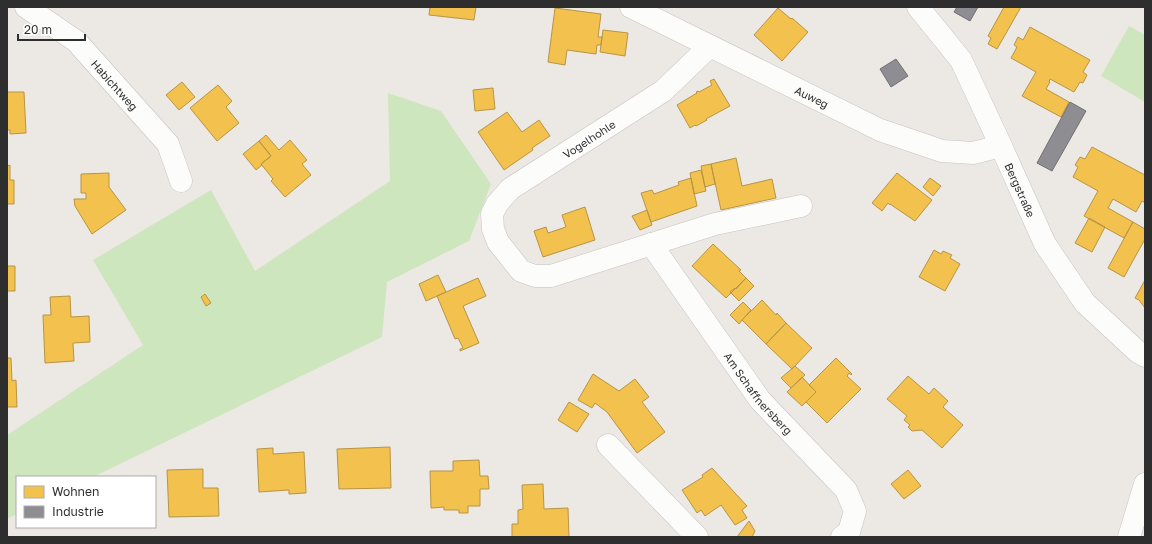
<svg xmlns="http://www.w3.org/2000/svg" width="1152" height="544" font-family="'Golos Text',sans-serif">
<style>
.green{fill:#cee6be}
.homes{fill:#f2c14e;stroke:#b79544}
.industry{fill:#8d8d92;stroke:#707074}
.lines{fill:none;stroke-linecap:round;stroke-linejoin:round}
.minor-casing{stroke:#c5c4c5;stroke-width:23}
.minor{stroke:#fcfcfb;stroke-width:22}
.labels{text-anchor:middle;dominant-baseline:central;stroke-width:4;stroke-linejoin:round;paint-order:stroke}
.street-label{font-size:11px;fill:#2e2e2e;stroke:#fff}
</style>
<rect width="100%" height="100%" fill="#ece8e4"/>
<path class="green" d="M1129,26l16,9v67l-44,-26z
M388,93l53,18 50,73 -22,57 -82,41 -5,55 -289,140h-76v37l-10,5v-84l136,-90 -50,-85 118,-70 44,81 135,-90z"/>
<path class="homes" d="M430,7h46l-2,13 -45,-5z
M1004,7h17l-24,42 -9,-5 3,-6 -3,-2z
M555,8l46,6 -3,23h4l-1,8h-4l-1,9 -29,-4 -2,15 -17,-3z
M778,8l13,11 1,-1 16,14 -26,29 -28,-26z
M1030,27l60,33 -7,12 4,3 -4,8 -3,-1 -6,10 -24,-13 -1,3h1l-4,7 23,13 -8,15 -39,-21 14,-24 -25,-14 6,-11 -3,-2 4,-8 5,3z
M603,30l25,3 -3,23 -25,-4z
M714,79l16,27 -24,13 1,1 -11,6 -1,-1 -5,3 -13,-23 20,-12 -1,-1 2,-1 1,1 13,-7 -2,-4z
M182,82l13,15 -16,13 -13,-15z
M218,85l14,16 -6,6 13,16 -22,18 -27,-33z
M493,88l2,21 -20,2 -2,-21z
M7,92h17l2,41 -16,1v-4h-3z
M507,112l15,20 17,-12 11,16 -18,12 1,2 -29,20 -26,-38z
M266,135l13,15 11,-10 17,20 -5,4 9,11 -26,22 -14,-16 2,-2 -12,-15 10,-8 -12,-15z
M259,141l12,15 -10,8 1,1 -6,5 -13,-16z
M1092,147l53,28v28l-3,-2 -6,11 -23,-13 -5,9 25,14 -9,16 -40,-22 14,-25 -25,-14 5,-10 -3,-2 5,-8 5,2z
M736,158l6,28 30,-7 4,19 -55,12 -10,-46z
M711,164l4,20 -10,3 -4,-21z
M10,165v15h4v24h-7v-38z
M701,170l5,21 -12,3 -4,-21z
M109,173v14l17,23 -34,24 -17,-28 -1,-7h12v-6h-5v-19z
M897,173l35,27 -17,21 -25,-17v1l-2,-2 -6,8 -10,-8z
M691,178l6,28 -46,16 -10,-29 11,-3 2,4 25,-9 -1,-3z
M930,178l11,8 -8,10 -10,-9z
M585,207l10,33 -52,17 -9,-26 12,-4 2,6 18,-6 -4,-12z
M647,210l5,15 -12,5 -8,-14z
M1089,218l16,9 -13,25 -17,-9z
M1133,222l12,7v10l-21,38 -16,-9z
M713,244l28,26 -2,1 7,7 -20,20 -34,-32z
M934,250l7,4 2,-3 9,4 -2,3 10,6 -15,27 -26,-14z
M7,266h8v25h-8z
M438,275l8,17 -20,9 -7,-17z
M478,278l8,18 -23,10 16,37 -19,8v-2l3,-1 -5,-10 -3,1 -18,-43z
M746,278l8,8 -15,15 -9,-9 5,-4 1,1z
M1145,280v28l-6,-8 -4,-2z
M205,294l6,9 -5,3 -5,-9z
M70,296l1,21 18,-1 1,26 -17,1 1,18 -29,2 -2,-48h8l-1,-18z
M762,300l14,15 1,-2 9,10 -20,21 -24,-24z
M743,302l8,8 -9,10 -3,4 -9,-9z
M786,323l26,25 -20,21 -26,-25z
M7,358h4l1,23 4,-1 1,27h-10z
M836,358l16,16 -1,1 -2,-2 -2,3 14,13 -34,34 -21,-21 10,-10 -7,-7z
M795,366l10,9 -14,13 -10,-10z
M593,374l26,17 16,-12 14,18 -7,5 23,30 -28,21 -30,-41 -12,-9 -3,5 -14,-8z
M908,376l21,18 5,-6 14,13 -5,6 20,18 -21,23 -20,-18 -10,1 -4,-4 2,-2 -6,-5 3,-4 -20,-17z
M802,377l14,15 -14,14 -15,-14z
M569,402l20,12 -12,18 -19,-12z
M390,447l1,41 -52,1 -2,-40z
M273,448v6l31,-2 2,41 -17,1v-4l-30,2 -2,-43z
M479,460l1,16h8l1,13h-9v17h-12v7h-9v-3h-15v-3l-13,1 -1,-37h23v-10z
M712,468l35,38 -5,4 5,8 -12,7 -14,-20 -16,11 -4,-6 -4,3 -15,-23 21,-13 -1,-2z
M203,469v19h15l1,28 -50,1 -2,-47z
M908,470l13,16 -17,13 -13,-15z
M543,484l1,25 24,-1 1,29h-57v-13h6v-14l5,-1 -1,-24z
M749,521l6,10 -3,6h-15z"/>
<path class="industry" d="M957,7h21l-8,14 -16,-9z
M896,59l12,17 -17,11 -11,-18z
M1070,102l16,9 -34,60 -15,-8z"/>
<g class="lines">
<g class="minor-casing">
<g id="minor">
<path id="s1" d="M26,7l50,34 92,103 13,37"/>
<path id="s2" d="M631,7l249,123 62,21 31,2 28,-7"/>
<path id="s3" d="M918,7l43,53 40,86 44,98 40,59 53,49 7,4"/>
<path d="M710,46l-47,45 -153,98 -13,15 -5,10 1,15 5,13 23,29 14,5h16l164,-52 86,-18"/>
<path id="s4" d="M651,244l109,156 86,90 9,21 -6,21 -7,5"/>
<path d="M608,445l89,92"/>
<path d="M1129,537l16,-53"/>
</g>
</g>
<use href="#minor" class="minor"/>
</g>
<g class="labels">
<g class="street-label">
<text stroke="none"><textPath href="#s1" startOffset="119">Habichtweg</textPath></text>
<text stroke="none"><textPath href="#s2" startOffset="202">Auweg</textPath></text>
<text transform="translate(589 139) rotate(-33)">Vogelhohle</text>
<text stroke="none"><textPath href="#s3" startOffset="211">Bergstraße</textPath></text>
<text stroke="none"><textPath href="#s4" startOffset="184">Am Schaffnersberg</textPath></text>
</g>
</g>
<rect width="1152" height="544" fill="none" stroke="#2e2e2e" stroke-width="16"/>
<rect x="16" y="476" width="140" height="52" fill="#ffffff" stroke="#ababab"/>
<rect x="24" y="486" width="20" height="12" fill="#f2c14e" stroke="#ababab"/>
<text x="52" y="496" font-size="12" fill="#2e2e2e">Wohnen</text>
<rect x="24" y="506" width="20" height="12" fill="#8d8d92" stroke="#ababab"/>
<text x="52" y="516" font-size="12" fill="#2e2e2e">Industrie</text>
<path d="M18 34v6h67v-6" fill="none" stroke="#2e2e2e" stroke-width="2"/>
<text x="24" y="34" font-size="12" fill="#2e2e2e" stroke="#ffffff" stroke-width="3" paint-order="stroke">20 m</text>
</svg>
